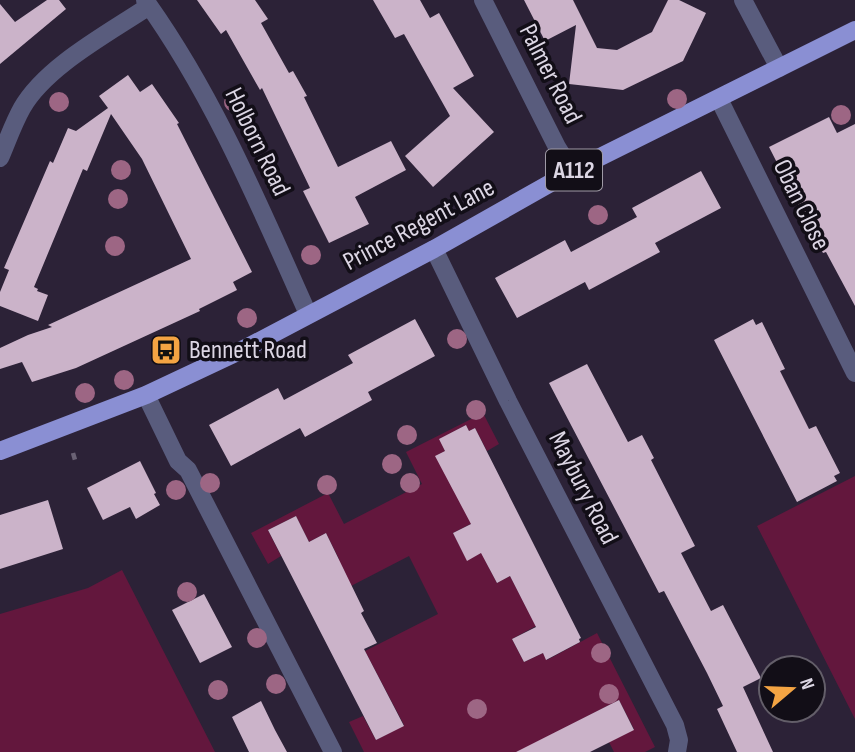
<svg xmlns="http://www.w3.org/2000/svg" width="855" height="752" font-family="'Sofia Sans Condensed',sans-serif">
<style>
.green{fill:#63173d}
.building{fill:#cbb3c9}
.lines{fill:none;stroke-linecap:round;stroke-linejoin:round}
.path{stroke:#6a6274;stroke-width:4.5;stroke-dasharray:7 3.5;stroke-linecap:butt}
.minor{stroke:#595c7d;stroke-width:18}
.major{stroke:#8a8fd3;stroke-width:18}
.tree{fill:#9d6684}
.labels{text-anchor:middle;dominant-baseline:central;stroke-width:7;stroke-linejoin:round;paint-order:stroke}
.shield{fill:#120e17;stroke:#9f9aa6;stroke-width:2}
.shield-label{font-size:24px;font-weight:bold;fill:#dcd6e4}
.street-label{font-size:26px;fill:#dcd6e4;stroke:#120e17}
.poi-label{font-size:26px;fill:#dcd6e4;stroke:#120e17;text-anchor:start}
</style>
<rect width="100%" height="100%" fill="#2c2237"/>
<path class="green" d="M483,413l16,31 -12,7 -12,-23 -6,3 -3,-6 -26,14 5,12 -9,5 46,62 -29,15 14,27 29,-15 -12,13 13,25 13,-7 26,50 -24,13 12,23 19,-9 4,7 50,-27 58,114 -10,5h-31l-5,-10 25,-13 -15,-29 -101,52h-154l-15,-30 14,-6 13,24 28,-15 -39,-74 73,-37 -29,-58 -58,30 -27,-19 15,-8 -13,-26 -17,9 -13,-26 -28,14 13,26 -13,8 -17,-31 77,-40 16,31 78,-40 -16,-32z
M855,476v243l-98,-193z
M122,570l93,182h-215v-138l88,-26z"/>
<path class="building" d="M47,0h12l7,9 -66,55v-60l15,18z
M197,0h58l13,19 -7,4 28,50 4,-2 14,25 -3,1 34,70 53,-26 15,29 -51,27 14,27 -40,19 -26,-52 7,-3 -48,-100 -2,2 -34,-60 -5,4z
M373,0h47l10,18 9,-5 35,63 -21,12 41,44 -61,55 -28,-31 45,-40 -46,-82 -9,4z
M524,0h49l24,48 20,2 35,-18 16,-32h11l27,13 -23,48 -60,29 -54,-6 7,-59 -31,16z
M128,75l12,17 12,-8 27,39 -2,1 75,148 -19,10 4,8 -38,19 1,2 -124,57 -44,14 -10,-20 -22,7v-21l28,-13 24,-8 -4,-2 143,-66 -49,-100 -31,-45 -24,57 -4,-2 -49,118 4,2 -1,2 11,4 -10,26 -38,-15v-14l9,-22 -5,-2 46,-107 3,2 15,-35 8,3 32,-23 -9,-12z
M829,117l8,16 18,-9v182l-29,-54 -3,1 -54,-106z
M701,171l20,37 -66,35 5,9 -71,38 -4,-8 -68,36 -22,-40 70,-38 6,12 66,-35 -5,-9z
M415,319l20,37 -67,36 4,8 -67,37 -5,-9 -69,38 -22,-41 69,-37 6,12 69,-37 -5,-8z
M753,319l3,6 6,-3 23,47 -5,2 29,58 7,-3 24,47 -6,3 3,5 -40,21 -83,-162z
M587,364l41,78 14,-7 12,23 -3,2 44,86 -14,7 30,58 12,-6 38,73 -18,9 30,65h-36l-20,-43 6,-3 -16,-33 -43,-82 -5,2 -110,-210z
M466,425l3,6 6,-3 106,210 -2,1 1,3 -34,18 -3,-7 -19,9 -12,-23 24,-12 -26,-51 -13,7 -16,-30 -14,8 -14,-28 18,-9 -36,-68 10,-5 -6,-12z
M140,461l16,32 -2,1 6,11 -24,14 -6,-12 -27,13 -16,-32z
M48,500l15,49 -63,20v-54z
M296,516l13,26 17,-9 38,78 -3,2 16,30 -13,6 40,77 -28,14 -108,-210z
M204,594l28,53 -32,16 -28,-53z
M619,700l15,30 -44,22h-74z
M261,701l14,29 12,22h-38l-17,-35z"/>
<g class="lines">
<path class="path" d="M73,453l2,7"/>
<path class="minor" d="M145,0c69,96 115,207 163,314
M483,0l74,147 15,24
M743,0l36,68
M719,99l136,274
M0,158c7,-16 13,-34 22,-50 24,-42 87,-75 127,-102
M434,249l74,152 167,324 4,15 -2,12
M146,395l32,66 10,9 145,282"/>
<path class="major" d="M0,451l146,-56 102,-48 186,-98 138,-78 283,-141"/>
</g>
<g class="tree">
<circle cx="677" cy="99" r="10"/>
<circle cx="59" cy="102" r="10"/>
<circle cx="234" cy="102" r="10"/>
<circle cx="841" cy="115" r="10"/>
<circle cx="121" cy="170" r="10"/>
<circle cx="118" cy="199" r="10"/>
<circle cx="598" cy="215" r="10"/>
<circle cx="115" cy="246" r="10"/>
<circle cx="311" cy="255" r="10"/>
<circle cx="247" cy="318" r="10"/>
<circle cx="457" cy="339" r="10"/>
<circle cx="124" cy="380" r="10"/>
<circle cx="85" cy="393" r="10"/>
<circle cx="476" cy="410" r="10"/>
<circle cx="407" cy="435" r="10"/>
<circle cx="392" cy="464" r="10"/>
<circle cx="210" cy="483" r="10"/>
<circle cx="410" cy="483" r="10"/>
<circle cx="327" cy="485" r="10"/>
<circle cx="176" cy="490" r="10"/>
<circle cx="187" cy="592" r="10"/>
<circle cx="257" cy="638" r="10"/>
<circle cx="601" cy="653" r="10"/>
<circle cx="276" cy="684" r="10"/>
<circle cx="218" cy="690" r="10"/>
<circle cx="609" cy="694" r="10"/>
<circle cx="477" cy="709" r="10"/>
</g>
<defs>
<g id="bus-square" transform="scale(1.575)"><rect x="-9" y="-9" width="18" height="18" rx="4" fill="#f4a443" stroke="#120e17"/><path d="M-5-6H5V4H4V6H2V4H-2V6H-4V4H-5ZM-3.5-4V0h7V-4ZM-3.5 1.2v1.5H-2V1.2ZM2 1.2v1.5H3.5V1.2Z" fill="#111"/></g>
</defs>
<g fill-rule="evenodd">
<use href="#bus-square" x="166" y="350"/>
</g>
<g class="labels">
<rect class="shield" x="546" y="149.5" width="56" height="41" rx="5"/>
<g class="shield-label">
<text x="574" y="170">A112</text>
</g>
<g class="street-label">
<text transform="translate(550 74) rotate(63)">Palmer Road</text>
<text transform="translate(257 142) rotate(64)">Holborn Road</text>
<text transform="translate(801 205) rotate(64)">Oban Close</text>
<text transform="translate(419 225) rotate(-28)">Prince Regent Lane</text>
<text transform="translate(583 488) rotate(63)">Maybury Road</text>
</g>
<g class="poi-label">
<text x="189" y="350">Bennett Road</text>
</g>
</g>
<g transform="translate(792 689) rotate(71)"><circle r="33" fill="#120e17" stroke="#635e69" stroke-width="2"/>
<path d="M0-5L12 26L0 18L-12 26Z" fill="#f4a443"/>
<text y="-10" font-size="19" font-weight="bold" text-anchor="middle" fill="#dcd6e4">N</text>
</g>
</svg>
